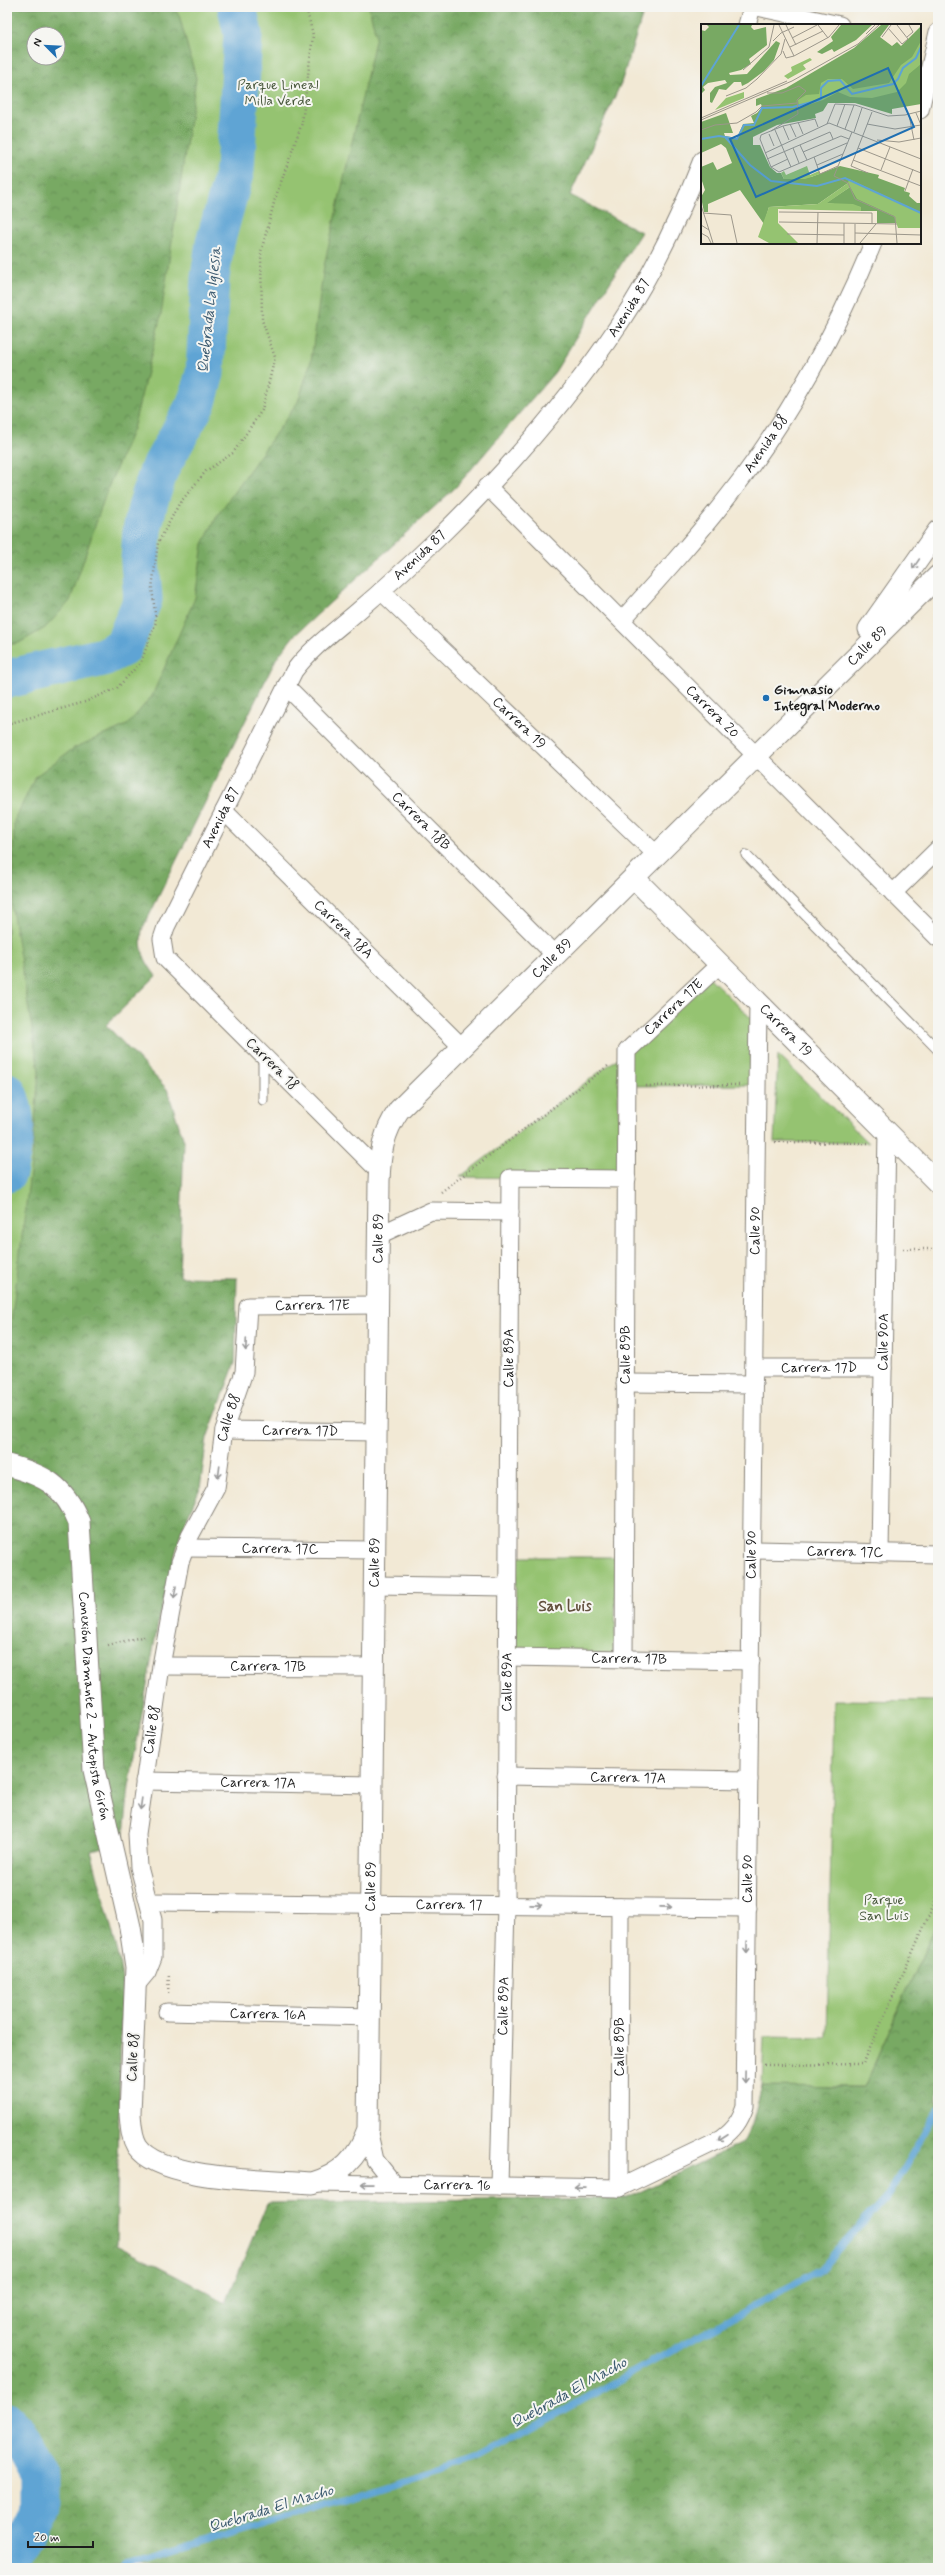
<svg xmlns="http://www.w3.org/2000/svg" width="945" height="2575" font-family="Mynerve,sans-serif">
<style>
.forest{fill:url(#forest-crowns);stroke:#4a6240;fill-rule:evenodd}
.park{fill:#95c371;stroke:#587046}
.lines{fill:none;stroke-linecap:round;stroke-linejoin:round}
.stream{stroke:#5ea4d4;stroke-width:7}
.river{stroke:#5ea4d4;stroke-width:39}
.service-casing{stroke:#878278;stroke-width:11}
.minor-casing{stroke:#878278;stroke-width:19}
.tertiary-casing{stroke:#878278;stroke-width:23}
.path{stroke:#878278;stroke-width:2.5;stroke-dasharray:1 3;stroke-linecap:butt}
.service{stroke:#fff;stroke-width:9}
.minor{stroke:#fff;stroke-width:17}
.tertiary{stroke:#fff;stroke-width:21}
.oneway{stroke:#999}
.poi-dot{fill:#1f6fb2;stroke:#f6f6f2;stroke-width:1.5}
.labels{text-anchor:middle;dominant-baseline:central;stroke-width:4;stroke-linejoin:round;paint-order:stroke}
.park-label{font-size:14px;fill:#46563a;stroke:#f6f6f2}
.street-label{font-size:14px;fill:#1c1c1c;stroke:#f6f6f2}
.poi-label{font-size:14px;font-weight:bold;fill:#1c1c1c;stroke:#f6f6f2;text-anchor:start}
.water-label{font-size:15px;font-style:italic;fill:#3a596f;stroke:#f6f6f2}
.neighbourhood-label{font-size:15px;font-weight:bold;fill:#62503d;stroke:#f6f6f2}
.inset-river{fill:none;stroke:#5ea4d4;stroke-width:2}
.inset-road{fill:none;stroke:#9c978b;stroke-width:1}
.view{fill:#1f6fb2;fill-opacity:0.15;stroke:#1f6fb2;stroke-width:2}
.inset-edge{fill:none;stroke:#1c1c1c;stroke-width:2}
</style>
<defs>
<pattern id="forest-crowns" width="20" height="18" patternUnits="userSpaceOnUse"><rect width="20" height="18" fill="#78a963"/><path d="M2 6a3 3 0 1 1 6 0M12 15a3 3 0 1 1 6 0" fill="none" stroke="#628951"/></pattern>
</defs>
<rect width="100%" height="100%" fill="#f6f6f2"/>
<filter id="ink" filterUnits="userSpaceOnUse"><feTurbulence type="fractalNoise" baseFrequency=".025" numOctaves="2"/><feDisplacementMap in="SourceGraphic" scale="8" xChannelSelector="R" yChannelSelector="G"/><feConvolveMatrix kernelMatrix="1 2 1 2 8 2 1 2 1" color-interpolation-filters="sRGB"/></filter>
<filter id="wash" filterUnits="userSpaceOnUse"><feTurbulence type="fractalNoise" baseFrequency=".012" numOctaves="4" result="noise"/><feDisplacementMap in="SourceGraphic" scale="16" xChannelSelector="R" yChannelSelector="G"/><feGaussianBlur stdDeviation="0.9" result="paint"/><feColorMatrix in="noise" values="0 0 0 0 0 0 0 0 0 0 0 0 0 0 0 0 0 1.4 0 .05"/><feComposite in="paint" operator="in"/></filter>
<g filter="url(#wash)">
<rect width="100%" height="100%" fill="#f2e9d5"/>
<path class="forest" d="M7,7h638l-24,76 -51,112 71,37 -86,140 -99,115 -163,150 -17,22 -134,271c-3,20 2,30 14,46l-50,49 61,64 17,52 -5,136 58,1 -2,85 -28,75 -7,50 -19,44 -22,85 -30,170 -6,57 -32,7 27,102 4,27 -6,265 110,57 41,-99 360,-5 116,-56 10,-21 9,-35 102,1 74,-167v648h-931v-40l13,-16 7,-40 -20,-34zM34,34h24v24h-24z"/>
<path class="park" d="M173,7h196l7,29 -52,230 -13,95 -13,41 -81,114 -14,28 -8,54 -43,98 -25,29 -53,23 -38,28 -22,45 -2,88 27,162 -7,86 -25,198v-710l12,-2 26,-15 25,-27 37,-111 26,-61 28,-114 35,-237 -17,-63z
M708,976l44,43 -2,66 -123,1v-35z
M778,1055l91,88 -95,-1z
M618,1058l1,121 -159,-2z
M516,1557h100l-1,99 -100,-1z
M834,1700l104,1v219l-74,167 -102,-1 2,-49 63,1z"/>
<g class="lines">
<path class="stream" d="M127,2568l352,-111 342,-188 67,-74 50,-85"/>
<path class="river" d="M7,679l96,-22 20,-10 20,-48 -3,-37 2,-32 6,-26 11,-34 38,-68 8,-29 5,-95 5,-35 20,-73 8,-136 -6,-27
M7,1092c13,29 6,51 0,81
M7,2422l9,9 24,44v31l-12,24 -21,26"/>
</g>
</g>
<g filter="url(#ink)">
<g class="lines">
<g class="service-casing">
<path id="service" d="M746,855l192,195
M263,1056v44"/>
</g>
<g class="minor-casing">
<g id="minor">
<path d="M757,7l83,18"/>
<path d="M747,25l5,-18"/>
<path d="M920,110l18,-78"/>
<path id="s1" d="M487,486l451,452"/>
<path id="s2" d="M381,591l276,264"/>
<path id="s3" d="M622,620c37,-41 74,-82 108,-126 56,-71 109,-167 143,-251"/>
<path id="s4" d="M286,686l270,270"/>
<path id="s5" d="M224,811l239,237"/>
<path d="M893,893l45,-44"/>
<path id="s6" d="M379,1171l-214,-213 -3,-19 4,-12 128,-256c18,-24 41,-40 63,-59 27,-23 53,-47 79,-72 67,-65 132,-139 184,-217 33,-50 60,-107 82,-163"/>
<path d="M379,1235l52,-24 79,1"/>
<path id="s7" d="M754,1368h129"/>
<path d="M625,1383l129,1"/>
<path id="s8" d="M224,1430l153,2"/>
<path id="s9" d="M185,1548l190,2"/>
<path id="s10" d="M752,1550l186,4"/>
<path id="s11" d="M880,1553l7,-422"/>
<path d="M375,1585l132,2"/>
<path id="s12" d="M507,1657l244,4"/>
<path id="s13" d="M624,1659l3,-608 93,-87"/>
<path id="s14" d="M161,1666l213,1"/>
<path id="s15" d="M506,1776l243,4"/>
<path id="s16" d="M144,1781l229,4"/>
<path id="s17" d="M150,1902l598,6"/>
<path id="s18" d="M137,1984l10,-12 6,-15v-37l-14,-53 -2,-33 24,-168 19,-104 10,-26 26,-48 8,-58 20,-58 4,-66 130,-1"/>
<path id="s19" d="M167,2012l203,5"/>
<path d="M368,2129l7,31 19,24"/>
<path id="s20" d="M316,2183l303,5 102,-49c13,-10 19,-18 24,-33l13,-1103"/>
<path id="s21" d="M499,2186l7,-281 4,-727 117,1"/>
<path id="s22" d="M619,2188l1,-281"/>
</g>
</g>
<g class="tertiary-casing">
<g id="tertiary">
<path d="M869,629l69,-98"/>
<path id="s23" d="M634,878l304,305"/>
<path id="s24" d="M7,1465c37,10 57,20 72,57l15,248 36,157 6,40 -6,147c1,10 1,22 7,32 25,36 133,33 175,37 29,-8 46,-26 56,-54l11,-948c1,-28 4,-48 20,-71l539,-534"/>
</g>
</g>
<path class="path" d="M7,724l78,-22 32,-14 24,-26 15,-40 -4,-34 6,-45 21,-39 27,-33 27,-18 29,-43 13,-53 -13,-37 -1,-68 14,-53 27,-76 11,-88 -7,-28
M646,1086l93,-1
M775,1142l93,1
M441,1192l167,-126
M903,1249h35
M108,1645l38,-9
M168,1993l1,-19
M764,2065l99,-1 75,-169"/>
<use href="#service" class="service"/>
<use href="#minor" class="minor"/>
<use href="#tertiary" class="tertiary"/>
</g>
<defs><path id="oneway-shaft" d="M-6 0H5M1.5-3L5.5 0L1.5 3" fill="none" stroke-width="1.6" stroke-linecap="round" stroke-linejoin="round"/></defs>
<g class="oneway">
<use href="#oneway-shaft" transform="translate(916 564) rotate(124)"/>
<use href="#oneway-shaft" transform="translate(246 1345) rotate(93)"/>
<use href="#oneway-shaft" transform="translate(219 1472) rotate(97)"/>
<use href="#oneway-shaft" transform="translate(175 1592) rotate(100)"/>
<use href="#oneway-shaft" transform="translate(141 1804) rotate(98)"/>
<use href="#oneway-shaft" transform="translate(536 1905) rotate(1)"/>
<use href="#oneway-shaft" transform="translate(666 1907) rotate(1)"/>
<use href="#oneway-shaft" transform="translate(747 1947) rotate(91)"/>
<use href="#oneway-shaft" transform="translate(745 2077) rotate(91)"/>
<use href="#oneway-shaft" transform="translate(723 2137) rotate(147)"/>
<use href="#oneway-shaft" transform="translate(367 2184) rotate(-179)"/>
<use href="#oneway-shaft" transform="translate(580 2187) rotate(-179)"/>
</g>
</g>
<circle class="poi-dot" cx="766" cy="698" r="4"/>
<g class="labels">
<g class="park-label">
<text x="278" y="85">Parque Lineal<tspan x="278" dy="16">Milla Verde</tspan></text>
<text x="884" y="1900">Parque<tspan x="884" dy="16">San Luis</tspan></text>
</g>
<g class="street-label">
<text stroke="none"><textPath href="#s6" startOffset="1116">Avenida 87</textPath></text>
<text stroke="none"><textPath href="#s3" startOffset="228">Avenida 88</textPath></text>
<text stroke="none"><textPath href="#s6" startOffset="791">Avenida 87</textPath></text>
<text stroke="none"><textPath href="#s24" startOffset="2673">Calle 89</textPath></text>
<text stroke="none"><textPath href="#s1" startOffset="319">Carrera 20</textPath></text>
<text stroke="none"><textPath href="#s2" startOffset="191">Carrera 19</textPath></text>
<text stroke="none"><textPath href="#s6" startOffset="456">Avenida 87</textPath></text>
<text stroke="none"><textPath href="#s4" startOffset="191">Carrera 18B</textPath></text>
<text stroke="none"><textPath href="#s5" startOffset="168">Carrera 18A</textPath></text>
<text stroke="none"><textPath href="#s24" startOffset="2229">Calle 89</textPath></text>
<text stroke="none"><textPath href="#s13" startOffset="672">Carrera 17E</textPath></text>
<text stroke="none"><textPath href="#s23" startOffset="215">Carrera 19</textPath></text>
<text transform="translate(272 1064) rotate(45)">Carrera 18</text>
<text stroke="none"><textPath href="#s20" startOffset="1333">Calle 90</textPath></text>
<text stroke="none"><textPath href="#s24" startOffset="1881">Calle 89</textPath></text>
<text stroke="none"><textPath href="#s18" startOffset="765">Carrera 17E</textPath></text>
<text stroke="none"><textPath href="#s11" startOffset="211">Calle 90A</textPath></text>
<text stroke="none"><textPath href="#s13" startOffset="304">Calle 89B</textPath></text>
<text stroke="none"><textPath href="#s21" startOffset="828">Calle 89A</textPath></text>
<text stroke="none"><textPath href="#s7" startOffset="65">Carrera 17D</textPath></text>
<text stroke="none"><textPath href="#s18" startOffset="586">Calle 88</textPath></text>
<text stroke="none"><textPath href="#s8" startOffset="76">Carrera 17D</textPath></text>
<text stroke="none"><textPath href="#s9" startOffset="95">Carrera 17C</textPath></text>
<text stroke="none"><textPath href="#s10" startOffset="93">Carrera 17C</textPath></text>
<text stroke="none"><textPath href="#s20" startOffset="1009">Calle 90</textPath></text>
<text stroke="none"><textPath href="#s24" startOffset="1557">Calle 89</textPath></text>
<text stroke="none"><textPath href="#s12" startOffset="122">Carrera 17B</textPath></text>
<text stroke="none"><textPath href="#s14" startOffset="107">Carrera 17B</textPath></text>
<text stroke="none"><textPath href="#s21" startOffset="504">Calle 89A</textPath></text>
<text stroke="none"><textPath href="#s24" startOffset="281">Conexión Diamante 2 - Autopista Girón</textPath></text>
<text stroke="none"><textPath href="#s18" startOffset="262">Calle 88</textPath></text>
<text stroke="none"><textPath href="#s15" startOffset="122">Carrera 17A</textPath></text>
<text stroke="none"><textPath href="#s16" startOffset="114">Carrera 17A</textPath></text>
<text stroke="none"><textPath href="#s20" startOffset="685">Calle 90</textPath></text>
<text stroke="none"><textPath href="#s24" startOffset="1233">Calle 89</textPath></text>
<text stroke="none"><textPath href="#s17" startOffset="299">Carrera 17</textPath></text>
<text stroke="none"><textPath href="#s21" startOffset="180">Calle 89A</textPath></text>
<text stroke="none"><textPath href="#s19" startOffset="101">Carrera 16A</textPath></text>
<text stroke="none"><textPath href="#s22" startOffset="141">Calle 89B</textPath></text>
<text transform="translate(133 2057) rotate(-87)">Calle 88</text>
<text stroke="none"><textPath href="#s20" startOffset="141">Carrera 16</textPath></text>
</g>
<g class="poi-label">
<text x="774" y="690">Gimnasio<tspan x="774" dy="16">Integral Moderno</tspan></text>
</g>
<g class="water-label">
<text transform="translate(210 310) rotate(-84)">Quebrada La Iglesia</text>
<text transform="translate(569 2393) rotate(-29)">Quebrada El Macho</text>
<text transform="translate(271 2509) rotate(-17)">Quebrada El Macho</text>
</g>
<g class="neighbourhood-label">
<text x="565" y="1607">San Luis</text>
</g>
</g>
<g transform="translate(701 24)">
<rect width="220" height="220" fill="#f2e9d5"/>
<path d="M109,34l2,2 -9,5 3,4 -18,10 -4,-3 8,-5 -1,-4zM43,68v6l-29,12 11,-12z" fill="#95c371"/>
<path d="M6,1h45l-1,2 3,3 12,-3 1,18 -18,14 2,5 -10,6 -12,3 1,2 17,-1 29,-33 4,2 -6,17 -10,11 -16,12 -6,3 -1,-4h-7l-8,8 -7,-1 -7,14 -2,-1v-9l5,-6 12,-4 -2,-3 -17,3 -5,4 2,3 -4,4v-64l4,1 4,-4zM140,1h31l-16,15 -22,12 -2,-3 -10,5 -5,-2 16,-11 -2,-4zM180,1h8l-9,12 12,9 5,-4 4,4 20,-20v78l-29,5v5l-37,-11h-27l-5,8 -8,3 1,4 -39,7 -24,12v8h7l10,22 7,6h4l3,6 27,-2 29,-11 39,9 -1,3 27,10 -1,3 6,2 -1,3 8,7h4v25h-23v-5h-21v-12h-16l-1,-4 -34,-4 24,-16 -2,-4 -30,21 -49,3 -5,17 -24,-34 -32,14v8h-4l-3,-15 4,-7 -4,-12v-11l12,-5 4,8 15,-7 -6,-15 -5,-4 -20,9v-31l25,-9 7,20h-9l1,3 12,2 6,-14 11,-1 -3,-7 6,-3 5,-6 -1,-3 -5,2v-7l30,-11 68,-40z" fill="#78a963"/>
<path d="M220,17v23l-12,10 -3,9 -9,9 -25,6 -22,-1 -12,-5 -15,8 -24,8 -1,-8 8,-5 13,-1 2,-11 7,-4h14l11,10 36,-6 12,-18 11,-8zM106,142l3,9 9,-4 1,3 -15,5h-21l-3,-6 3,-2 2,4zM148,155l72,34v15h-23l-4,-12 -37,-17 -7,-12 -23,16 26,1 8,3v4l-83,-2v14l20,20h-29l-11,-6 11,-30 49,-3 30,-21z" fill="#95c371"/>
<path class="inset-river" d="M0,62l38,-61M24,113l25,28 21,16 46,5 28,-8 76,35M0,115l18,-3 18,3 7,-14h10l8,-17 31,-1 26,-7 2,-1v-11l7,-7 12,-1 12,14 41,-10 5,-5 5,-11 13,-10 5,-11"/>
<path class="inset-road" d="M78,1l15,31M85,1l10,20M117,1l10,13M187,4l14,16 6,-5 -11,-14M165,10l9,-9M181,13l9,-12M206,13l6,-5 -4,-7M91,14l25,-13M72,17l8,-8 13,-6M89,23l33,-16M82,27l3,7 8,-2 35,-19 10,-12M42,46l26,-23 5,-22M66,69h15l17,-7 7,5 -9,9 1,14 -27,17M25,72l20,-8 11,-9 24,-25 4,-15M215,89l5,12M208,91l5,25M0,94l86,-37M0,96l91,-39 66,-37 21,-19M97,98l5,12M89,100l6,13M126,100l8,-20 20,1 33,11 17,-1 16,-4M166,100l28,5 26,-4M82,102l6,14M136,102l8,-22M117,103l-3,-8 -32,7 -22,9 -1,4 11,28 8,5 68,-29M144,105l9,-24M0,106l14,-5 22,-2 19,-11 6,-6 35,-3M74,106l16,37M151,108l-18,44 14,7 7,16 40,18 2,26M153,108l8,-24M68,110l5,12M176,116l22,2 22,-4M99,121l7,15M92,124l6,15M157,124l63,25M102,128l38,-16 8,3M64,129l64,-30 92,36M113,133l6,17 18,-8M66,135l63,-27 3,7M152,136l68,26M116,141l26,-11M70,143l17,-8M180,146l9,-23M167,149l-17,-7 21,-54M204,167l8,-22M0,181l8,25M78,188l93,1v11M2,189l28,2 6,28M78,198l118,2M0,201l8,5 4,13M0,209l7,4 3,6M154,209l66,2M86,210l57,1M116,219l1,-31M143,219v-20M154,219v-19M159,219l16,-19"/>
<path class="view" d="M187,44l26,59 -158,70 -26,-58z"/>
<rect width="220" height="220" class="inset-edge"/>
</g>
<rect width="945" height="2575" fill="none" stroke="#f6f6f2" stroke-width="24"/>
<g transform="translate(46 46) rotate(294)"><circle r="19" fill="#f6f6f2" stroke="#9f9f9c"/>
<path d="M0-3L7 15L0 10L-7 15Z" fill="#1f6fb2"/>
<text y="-6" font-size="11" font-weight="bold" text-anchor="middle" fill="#1c1c1c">N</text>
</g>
<path d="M28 2541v6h65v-6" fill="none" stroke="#1c1c1c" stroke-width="2"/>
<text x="34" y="2541" font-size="12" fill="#1c1c1c" stroke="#f6f6f2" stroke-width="3" paint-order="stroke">20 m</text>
</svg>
